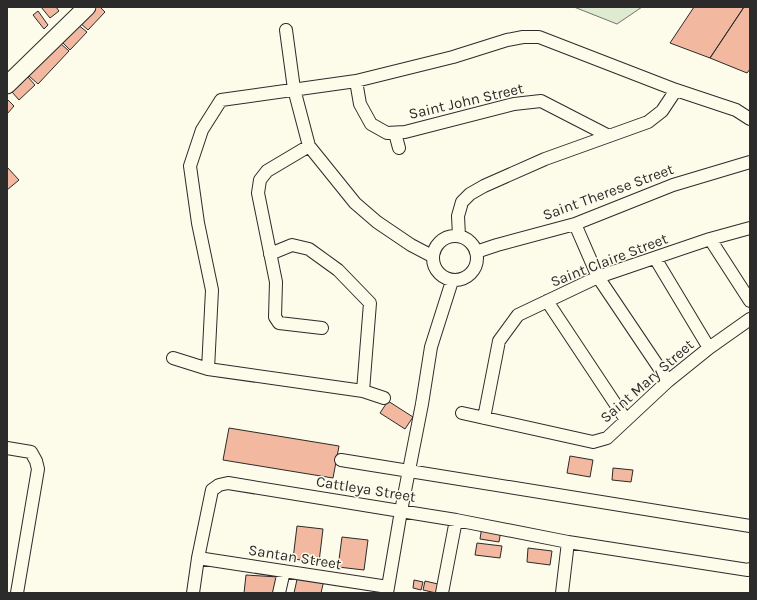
<svg xmlns="http://www.w3.org/2000/svg" width="757" height="600" font-family="Karla,sans-serif">
<style>
.green{fill:#deebd1;stroke:#74746e}
.building{fill:#f2b8a0;stroke:#2b2b2b}
.lines{fill:none;stroke-linecap:round;stroke-linejoin:round}
.street-casing{stroke:#2b2b2b;stroke-width:14}
.secondary-casing{stroke:#2b2b2b;stroke-width:19}
.street{stroke:#fdfbea;stroke-width:12}
.secondary{stroke:#fdfbea;stroke-width:17}
.labels{text-anchor:middle;dominant-baseline:central;stroke-width:3;stroke-linejoin:round;paint-order:stroke}
.street-label{font-size:15px;fill:#2b2b2b;stroke:#fdfbea}
</style>
<rect width="100%" height="100%" fill="#fdfbea"/>
<path class="green" d="M574,7h68l-25,17z"/>
<path class="building" d="M41,7h15l3,4 -9,7z
M94,7h6l5,5 -17,18 -9,-8z
M694,7h50l-34,51 -40,-15z
M744,7h6v62l-3,4 -37,-15z
M38,11l10,14 -4,4 -11,-14z
M77,24l10,8 -17,18 -9,-9z
M60,43l9,8 -31,33 -9,-8z
M28,77l7,8 -16,15 -7,-8z
M7,99l7,7 -7,8z
M7,167l12,13 -12,10z
M388,401l25,16 -8,12 -25,-16z
M229,428l110,18 -6,32 -110,-18z
M570,456l23,4 -3,17 -23,-4z
M613,468l20,2 -2,12 -19,-2z
M297,526l26,3 -4,33 -26,-3z
M482,526l19,4 -2,12 -19,-3z
M342,537l26,3 -4,30 -26,-3z
M477,543l25,3 -2,12 -25,-3z
M528,548l24,3 -2,14 -23,-3z
M246,575l32,2 -2,16h-32z
M298,575l26,5 -3,13h-27z
M414,580l9,2 -2,8 -8,-2z
M425,581l13,3 -2,9 -13,-3z"/>
<g class="lines">
<g class="street-casing">
<path id="street" d="M286,30l8,59 15,57 46,57 22,19 34,23 21,11
M356,81l4,23 11,20 16,9 18,-1 109,-28 27,-3 68,35
M395,133l4,15
M309,146l-42,25 -7,9 -2,13 18,89 -1,35 4,6 43,5
M575,224l23,53 70,104
M433 258a22 22 0 1 1 44 0a22 22 0 1 1-44 0Z
M459,236l-1,-20 4,-14 8,-8 14,-8 61,-27 103,-37 14,-11 14,-21
M710,239l40,62
M476,252l21,-7 78,-21 98,-39 77,-23
M270,254l22,-9 17,4 29,21 32,33 -7,88
M655,258l54,90
M547,301l79,119
M173,358l35,11 155,22 21,7
M208,369l4,-79 -14,-67 -8,-57 12,-36 19,-30 135,-19 97,-24 54,-17 16,-3h16l137,53 60,20 14,9
M462,413l131,29 14,-4 61,-57 41,-33 41,-29
M484,418l15,-77 19,-26 80,-38 112,-38 40,-11
M7,448l24,4 5,9 2,8 -21,124
M341,460l409,66
M568,542l180,28 2,-1
M198,558l190,29
M193,593l5,-35 14,-68 7,-5 9,-2 228,37 112,22 -6,51
M279,593l5,-22
M387,593l14,-82 21,-107 9,-57 21,-66
M442,593l14,-73"/>
</g>
<g class="secondary-casing">
<path id="secondary" d="M7,85l80,-78"/>
</g>
<use href="#street" class="street"/>
<use href="#secondary" class="secondary"/>
</g>
<g class="labels">
<g class="street-label">
<text transform="translate(466 101) rotate(-13)">Saint John Street</text>
<text transform="translate(608 192) rotate(-20)">Saint Therese Street</text>
<text transform="translate(609 260) rotate(-21)">Saint Claire Street</text>
<text transform="translate(647 381) rotate(-41)">Saint Mary Street</text>
<text transform="translate(366 489) rotate(9)">Cattleya Street</text>
<text transform="translate(295 557) rotate(9)">Santan Street</text>
</g>
</g>
<rect width="757" height="600" fill="none" stroke="#2b2b2b" stroke-width="16"/>
</svg>
